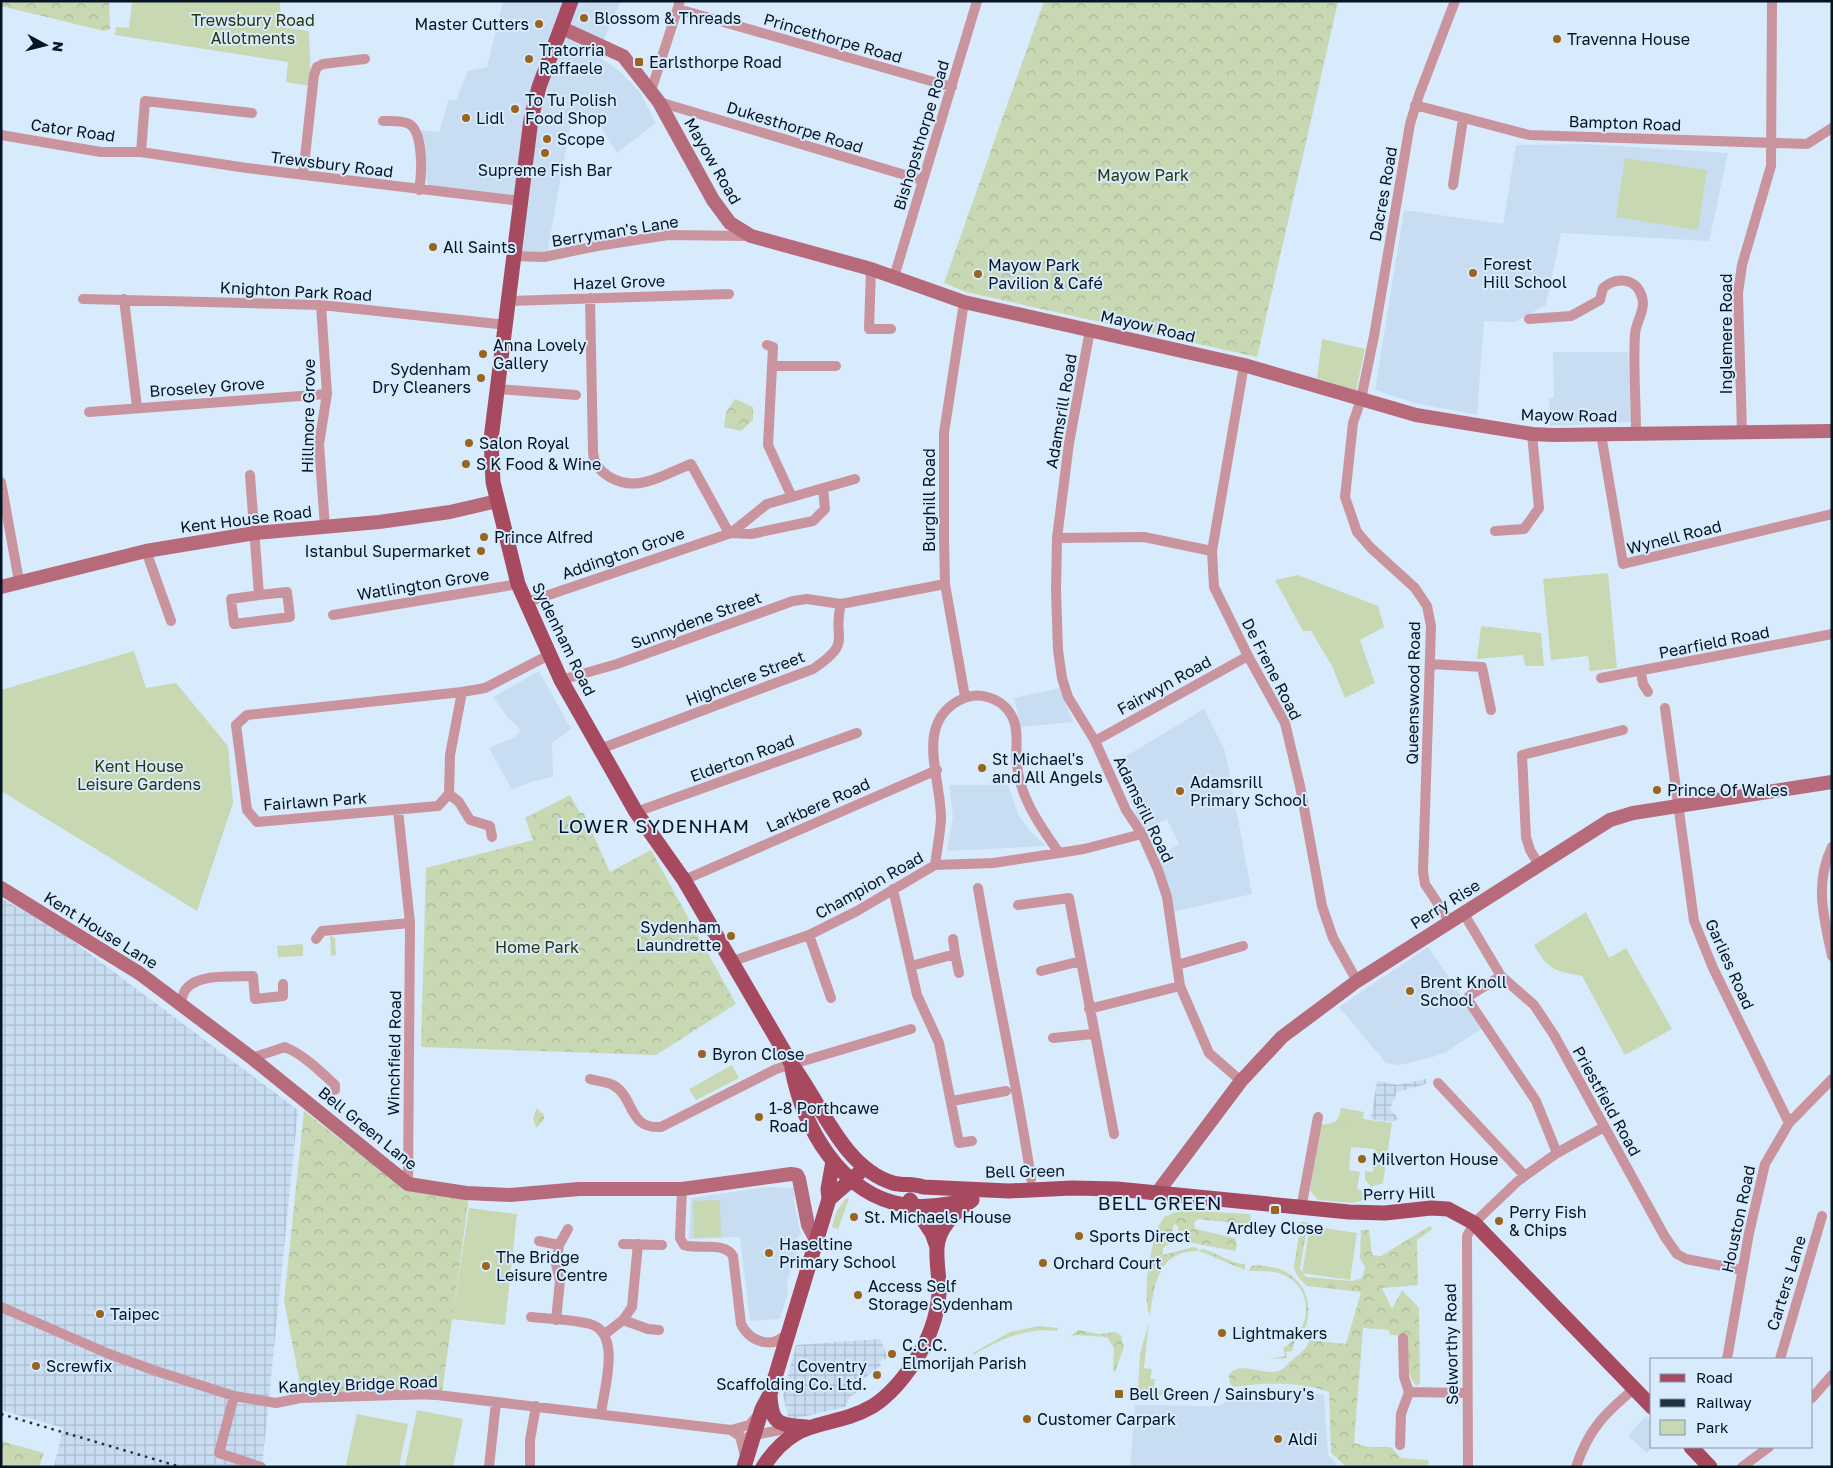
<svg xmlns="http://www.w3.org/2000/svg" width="1833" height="1468" font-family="'Golos Text',sans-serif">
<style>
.built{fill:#c8ddf1}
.industrial{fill:url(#industrial-grid)}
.green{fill:#c8d8b3}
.forest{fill:url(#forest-crowns)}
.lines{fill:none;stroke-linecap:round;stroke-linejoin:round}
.street{stroke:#ca949e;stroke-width:10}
.secondary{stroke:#b76a7a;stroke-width:14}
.primary{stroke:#a74a60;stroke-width:15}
.rail{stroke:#1f3040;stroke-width:2.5;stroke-dasharray:2.5 5;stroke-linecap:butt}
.poi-dot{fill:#9a631e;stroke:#d8ebfd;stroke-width:2}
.labels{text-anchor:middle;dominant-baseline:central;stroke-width:4;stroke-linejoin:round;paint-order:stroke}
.poi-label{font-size:16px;fill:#041524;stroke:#d8ebfd;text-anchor:start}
.park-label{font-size:16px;fill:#28370b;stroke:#d8ebfd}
.street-label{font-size:16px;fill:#041524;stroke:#d8ebfd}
.quarter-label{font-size:19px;letter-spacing:1px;fill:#041524;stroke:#d8ebfd}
</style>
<defs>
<pattern id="industrial-grid" width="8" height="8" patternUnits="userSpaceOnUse" patternTransform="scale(1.25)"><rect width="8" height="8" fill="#c8ddf1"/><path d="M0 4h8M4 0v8" fill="none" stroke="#aabdce"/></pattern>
<pattern id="forest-crowns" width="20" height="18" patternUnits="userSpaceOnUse" patternTransform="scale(1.25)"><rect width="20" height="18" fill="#c8d8b3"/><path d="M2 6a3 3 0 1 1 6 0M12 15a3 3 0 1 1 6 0" fill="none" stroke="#aab89a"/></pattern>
</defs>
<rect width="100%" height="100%" fill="#d8ebfd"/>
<path class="built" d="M503,1h118l-24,54 23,17 20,20 16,31 -39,30 -20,-32 -25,-6 -25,139 -29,-1 4,-55 -94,-11 -8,-57 19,2 10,-33 7,1 12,-29 19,-4z
M1584,144l144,9 -19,88 -148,-8 -15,72 -31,17 -31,-1 -7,94 -62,-12 -40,-13 29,-180 99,14 13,-79z
M1553,352h75l3,70 -81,4 -1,-28h5z
M539,671l32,58 -19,14 1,34 -23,5 -18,8 -23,-42 26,-11 6,-7 -13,-12 -15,-21z
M1060,688l13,34 -52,5 -7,-29z
M1204,709l21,42 27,143 -80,18 -15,-54 22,-14 -12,-25 -24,11 -28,-67z
M949,785h59l10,29 12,17 16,15 -99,5 6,-34z
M1428,947l55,81 -39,25 -11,4 -33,8 -14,-2 -47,-56z
M768,1187l26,1v14l7,33 -3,1 -2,19 -9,26 1,12 -8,26 -30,2 -10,-84 -51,2 2,-41z
M1240,1394h84l4,61 11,12h-209l5,-62 83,1z
M1646,1416l6,6v25l-5,6 -19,-17z"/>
<path class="industrial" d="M1,898l53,29 244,183 -36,357h-208l9,-39 -62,-18z
M1426,1079v5l-29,8 -7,17 9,10 -7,3 -21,-3 6,-38 21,4z
M880,1339l8,19 -9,3 2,5 -29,21 5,5 -7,5 -5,10 -56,13 -6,-25 13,-50z"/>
<path class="green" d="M132,1h148l1,26 28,4 2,55 -25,-4 2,-20 -173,-27 1,-8 13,1z
M1625,158l82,12 -9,60 -82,-13z
M1322,339l43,10 -9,42 -39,-13z
M1608,573l9,95 -27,3 -2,-15 -37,4 -8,-81z
M1298,575l80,31 6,21 -24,13 15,43 -30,15 -13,-32 -21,-35h-8l-28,-51z
M1481,626l60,7 3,33h-19l-2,-11 -46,4z
M134,651l12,37 30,-5 52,63 5,57 -36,108 -196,-120v-101z
M1586,912l23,46 17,-10 46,81 -47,26 -43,-79c-27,-5 -34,-6 -48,-31z
M330,935l5,3 1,17 -5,1z
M303,944v12l-25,1 -1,-11z
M732,1065l7,13 -43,22 -7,-11z
M1341,1108l23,4 -1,7 29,4 -9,60 -12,4 -6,-8v-8l8,1 2,-23 -24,-2 -2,23 11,2 -3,17 7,3 3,7 -15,4 -34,-3 -8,-10 11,-65c14,-3 17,-1 20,-17z
M846,1198l3,1 -11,30 -6,-2 4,-15z
M720,1200l1,37 -27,1 -1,-37z
M469,1208l48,6 -12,111 -53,-6z
M1310,1226l47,7 -7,47 -48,-7z
M1149,1322l-5,46 8,1 -2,10h5l-1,10 28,5 -1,3 -38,-3 -5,-6 2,-34z
M1039,1326l19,2 -1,3c-32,-4 -57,9 -84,24v-2l37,-21z
M417,1410l46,9 -10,48h-48z
M357,1414l51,10 -9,43 -53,-2z"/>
<path class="forest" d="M1,1h108l1,28 -6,2 -103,-25z
M1044,1l294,1 -81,355 -291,-65 -22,-9z
M735,399l18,8v13l-12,11 -17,-4 2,-15z
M570,795l10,18 3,-1 27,60 41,-22 85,154 -80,51 -235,-8 5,-179 107,-28 -8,-22z
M537,1108l7,7v5l-8,8 -3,-10z
M304,1111l100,78 65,8 -28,203 -138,-1 -19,-98z
M1339,1121l13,1 -2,12 -13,-2z
M1181,1210l69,4 1,7 -6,3 -47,-5 -4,4 1,6 40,9 2,8 -2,5 -52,-10 -4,-5 -1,-10 -4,-2 -5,20 -6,4v7l30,-8 4,1 1,3c-40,0 -44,33 -48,65 -9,-19 1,-82 14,-99z
M1301,1222h7l-8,47 6,8 46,4 10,-3 3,-11 -5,-9 1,-28h8l3,25 9,1 49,-30 2,3 -15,11 1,45 -36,3 10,21 10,-19 17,18 1,75 -4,3 -9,-15 -1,-35 -16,-1 -1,-5 -26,-2 -9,115 15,4h22l10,11 28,2 -1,7h-81l-16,-14 -2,-61c-24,-10 -69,-10 -95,-5l-4,-3 -1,-9c10,-16 36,3 52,-5 4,-2 7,-7 11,-10 8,-6 14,-11 18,-20l36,4 15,-52 -54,-6c-6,-6 -11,-10 -13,-19z
M1202,1249c15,3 28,15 43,15v6l-46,-19z
M1257,1265c8,1 16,2 23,4 22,9 34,33 26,56 -2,7 -11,13 -12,19 -1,3 -1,5 -2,7l-6,1 1,6 -18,1 16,-3 -2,-8c28,-16 33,-58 1,-73 -10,-5 -24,-4 -35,-4l2,-5z
M1078,1330l21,4 16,-2 6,3 3,12 -9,25 -2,-1 1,-23 -7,-11 -31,-2 -6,2z
M1,1441l43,12 -5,14h-38z"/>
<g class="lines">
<path class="street" d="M678,9l274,78
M651,91l29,-90
M659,102l263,78
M1415,105l114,30 278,9 25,-16
M383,121c7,0 17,-1 24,2 17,5 15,52 12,67
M1,135l100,17h40l106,16 273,33
M141,152l4,-51 107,12
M303,175l11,-100 3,-8 6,-3 42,-5
M1453,185l10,-66
M514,256l30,1 53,-11 71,-11 81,1
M871,269l-2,60h22
M894,277l83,-276
M590,298l3,154c1,22 27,34 47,31 16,-2 35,-13 51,-19l38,69
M83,299l238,6 186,20
M124,299l13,108
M510,301l219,-7
M964,302l-20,131v106l1,45 20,113
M321,305l6,89 -8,50 6,84
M1529,319l42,-3 29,-16 3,-12c13,-11 33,-11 39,9 4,13 -6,24 -7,37 -2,32 1,67 1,99
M1090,330l-21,113 -12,95 -1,53 2,59 4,28 6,19 27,44 31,69 16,24 16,36 9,27 13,89 29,67 32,28
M767,345l6,2 -5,98 23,50
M1244,365l-32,186 2,36 34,69 37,67 15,63 22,120 11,32 24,43
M773,366h63
M498,389l78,6
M89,412l238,-18
M1742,432l-4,-139 4,-28 29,-99 1,-165
M1601,434l22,130 209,-50
M250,475l9,120 -28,4 3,25 56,-7 -3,-25 -28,3
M1,482l18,99
M823,488l2,21 -12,12 -62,13 -20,-1 36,-29 88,-25
M1495,531l29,-2 15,-21 -7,-74
M1057,538l87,-1 68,14
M146,551l25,70
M525,603l206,-70
M333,615l185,-31
M1430,664l52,3 9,43
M1641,672l2,12 5,8
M1601,678l231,-44
M561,680l56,-16 176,-63 14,-2 34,5
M462,692l-12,63 -1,39 -11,12 -181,16 -10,-12 -11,-85 11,-10z
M462,692l23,-4 64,-33
M1665,708l29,213 19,47 76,155
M1095,741l153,-85
M600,749l213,-80c42,-29 18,-28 28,-65l104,-20
M449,794l10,8 11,18 20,6 2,11
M398,810l12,113 -2,261
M636,812l221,-79
M1832,847c-18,37 -8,71 0,109
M935,865c2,-15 5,-31 6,-45 1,-40 -27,-94 17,-119 9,-5 19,-7 29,-4 12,3 22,11 27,24 5,12 1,31 3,45 4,34 23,59 42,87
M1539,865l-9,-15 -4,-13 -4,-82 101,-25
M684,880l253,-110
M978,888c16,97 39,194 53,291
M893,889l24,106 22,48 20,100 13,-2
M1018,905l51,-7 45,236
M1464,914l37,62 33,29 20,30 111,202 12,17 9,5 56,11
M1450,922l-25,-38 -2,-12 8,-246 -4,-20 -12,-18 -44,-40 -14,-16 -12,-35 8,-74 8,-24 13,-63 36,-212 9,-29 36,-94
M809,935l22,63
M316,939l6,-8 88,-8
M953,939l2,15
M733,961l76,-26 48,-24 78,-46 58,-2 66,-10 25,-4 58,-15
M1177,965l66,-19
M911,966l44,-12 4,19
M1041,971l40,-10
M1501,976l-32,20 -1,4 68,101 21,52
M180,1004c2,-5 3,-12 6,-15 13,-16 48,-12 67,-13l2,23 28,-3v-12
M1089,1009l91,-23
M1053,1038l40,-4
M252,1058l33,-11c19,8 35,24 50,38v5
M590,1079c7,2 17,3 23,6 22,12 14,44 48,42l115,-58 135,-40
M1438,1083l87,93
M952,1101l54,-10
M682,1189l-2,49 4,7c14,5 41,-4 49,11l8,68c9,18 32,26 46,9
M1301,1209l17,-92
M539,1241l20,4
M623,1244l39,1
M1,1307l108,47 47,17 78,25 42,7 24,-5 129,-4 302,36 9,6 5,20
M531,1317c19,2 40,2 59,7 32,9 14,65 11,89
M556,1320l4,-39 -4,-17 3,-19 9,-16
M623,1320l25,9 11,1
M605,1334l18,-14 9,-13 6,-63
M1727,1359l22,-126 16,-69 24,-41 43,-44
M1780,1359l42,-143
M1409,1392l58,1
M234,1396l-15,57 42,14
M1812,1398l20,-23
M731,1430l18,-5 9,-10
M749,1436l42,-8
M1400,1445l1,-31 8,-22 -5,-15 -1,-39
M489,1467l7,-65
M530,1467v-27l6,-34
M1468,1467l-1,-231 7,-13 44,-42 39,-28 47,-26
M1576,1467c12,-37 29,-54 58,-78
M1742,1467l27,-20"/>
<path class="secondary" d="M562,28l61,28 36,46 54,98 17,23 21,13 120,33 93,33 280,63 172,50 116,19 21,1 279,-4
M1,587l145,-36 109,-18 124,-11 71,-10 47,-11
M1,888l138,85 113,85 156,126 58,9 44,2 69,-6h103l109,-15 6,1 2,4 9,46 8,15
M1157,1193l84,-112 41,-44 75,-56 253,-161 23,-7 199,-31"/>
<path class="primary" d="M571,1l-32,86 -8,32 -40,320 2,43 25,102 43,96 75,132 48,68 108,185c29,38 51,103 101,118 10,3 20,0 30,4l86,4 63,-3 45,1 232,23 36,1 46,-5 17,1 26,14 178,184
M792,1069c11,58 48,125 112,136 21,4 44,-1 64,-4
M829,1199l30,-26
M910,1200l22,33 5,14
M770,1394c1,31 9,31 37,33
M1691,1447l19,20
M744,1467l18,-58 8,-15 59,-195 -1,-10 5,-28
M763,1467c35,-54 65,-35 110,-61 17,-11 31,-28 42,-45 13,-20 22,-43 24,-67 1,-15 -3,-31 -2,-46 1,-21 19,-37 35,-48"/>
<path class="rail" d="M1,1414l180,53"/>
</g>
<g class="poi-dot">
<circle cx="584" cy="18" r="5"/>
<circle cx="539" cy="24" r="5"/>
<circle cx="1557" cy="39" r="5"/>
<circle cx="529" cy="59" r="5"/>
<rect x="634" y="57" width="10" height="10" rx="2.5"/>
<circle cx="515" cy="109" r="5"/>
<circle cx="466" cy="118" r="5"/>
<circle cx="547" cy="139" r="5"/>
<circle cx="545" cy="153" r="5"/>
<circle cx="433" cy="247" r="5"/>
<circle cx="1473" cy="273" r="5"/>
<circle cx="978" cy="274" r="5"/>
<circle cx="483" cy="354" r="5"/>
<circle cx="481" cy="378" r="5"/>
<circle cx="469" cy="443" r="5"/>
<circle cx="466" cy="464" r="5"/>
<circle cx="484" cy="537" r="5"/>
<circle cx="481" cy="551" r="5"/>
<circle cx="982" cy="768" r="5"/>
<circle cx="1657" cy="790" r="5"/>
<circle cx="1180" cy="791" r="5"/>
<circle cx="731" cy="936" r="5"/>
<circle cx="1410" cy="991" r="5"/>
<circle cx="702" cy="1054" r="5"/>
<circle cx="759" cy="1117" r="5"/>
<circle cx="1362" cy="1159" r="5"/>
<rect x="1270" y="1205" width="10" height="10" rx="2.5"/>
<circle cx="854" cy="1217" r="5"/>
<circle cx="1499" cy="1221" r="5"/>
<circle cx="1079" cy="1236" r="5"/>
<circle cx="769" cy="1253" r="5"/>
<circle cx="1043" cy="1263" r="5"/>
<circle cx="486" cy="1266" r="5"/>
<circle cx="858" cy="1295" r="5"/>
<circle cx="100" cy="1314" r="5"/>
<circle cx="1222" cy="1333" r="5"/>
<circle cx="892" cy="1354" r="5"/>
<circle cx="36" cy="1366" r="5"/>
<circle cx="877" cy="1375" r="5"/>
<rect x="1114" y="1389" width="10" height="10" rx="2.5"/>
<circle cx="1027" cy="1419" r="5"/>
<circle cx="1278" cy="1439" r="5"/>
</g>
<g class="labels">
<g class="poi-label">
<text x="594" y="18">Blossom &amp; Threads</text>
<text x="529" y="24" text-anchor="end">Master Cutters</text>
<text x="1567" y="39">Travenna House</text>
<text x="539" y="50">Tratorria<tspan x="539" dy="18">Raffaele</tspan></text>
<text x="649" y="62">Earlsthorpe Road</text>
<text x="525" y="100">To Tu Polish<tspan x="525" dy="18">Food Shop</tspan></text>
<text x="476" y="118">Lidl</text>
<text x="557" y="139">Scope</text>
<text x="545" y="170" text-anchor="middle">Supreme Fish Bar</text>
<text x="443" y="247">All Saints</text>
<text x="1483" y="264">Forest<tspan x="1483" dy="18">Hill School</tspan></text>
<text x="988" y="265">Mayow Park<tspan x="988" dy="18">Pavilion &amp; Café</tspan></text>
<text x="493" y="345">Anna Lovely<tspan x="493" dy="18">Gallery</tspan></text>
<text x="471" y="369" text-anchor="end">Sydenham<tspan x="471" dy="18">Dry Cleaners</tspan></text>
<text x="479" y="443">Salon Royal</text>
<text x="476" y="464">S K Food &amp; Wine</text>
<text x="494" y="537">Prince Alfred</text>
<text x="471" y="551" text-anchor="end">Istanbul Supermarket</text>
<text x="992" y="759">St Michael's<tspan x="992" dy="18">and All Angels</tspan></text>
<text x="1190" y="782">Adamsrill<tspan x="1190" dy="18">Primary School</tspan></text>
<text x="1667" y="790">Prince Of Wales</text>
<text x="721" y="927" text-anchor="end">Sydenham<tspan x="721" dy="18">Laundrette</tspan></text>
<text x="1420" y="982">Brent Knoll<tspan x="1420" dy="18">School</tspan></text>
<text x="712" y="1054">Byron Close</text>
<text x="769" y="1108">1-8 Porthcawe<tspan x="769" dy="18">Road</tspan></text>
<text x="1372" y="1159">Milverton House</text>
<text x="1509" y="1212">Perry Fish<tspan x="1509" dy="18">&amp; Chips</tspan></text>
<text x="864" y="1217">St. Michaels House</text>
<text x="1275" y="1228" text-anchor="middle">Ardley Close</text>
<text x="1089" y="1236">Sports Direct</text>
<text x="779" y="1244">Haseltine<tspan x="779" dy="18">Primary School</tspan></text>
<text x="496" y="1257">The Bridge<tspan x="496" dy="18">Leisure Centre</tspan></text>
<text x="1053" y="1263">Orchard Court</text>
<text x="868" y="1286">Access Self<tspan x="868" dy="18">Storage Sydenham</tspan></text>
<text x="110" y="1314">Taipec</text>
<text x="1232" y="1333">Lightmakers</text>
<text x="902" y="1345">C.C.C.<tspan x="902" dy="18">Elmorijah Parish</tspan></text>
<text x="46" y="1366">Screwfix</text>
<text x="867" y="1366" text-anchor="end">Coventry<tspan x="867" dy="18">Scaffolding Co. Ltd.</tspan></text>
<text x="1129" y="1394">Bell Green / Sainsbury's</text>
<text x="1037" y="1419">Customer Carpark</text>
<text x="1288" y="1439">Aldi</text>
</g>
<g class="park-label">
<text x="253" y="20">Trewsbury Road<tspan x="253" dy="18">Allotments</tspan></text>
<text x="1143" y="175">Mayow Park</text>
<text x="139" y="766">Kent House<tspan x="139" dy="18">Leisure Gardens</tspan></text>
<text x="537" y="947">Home Park</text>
</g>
<g class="street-label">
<text transform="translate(833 38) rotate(16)">Princethorpe Road</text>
<text transform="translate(1625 123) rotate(2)">Bampton Road</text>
<text transform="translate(795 127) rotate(17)">Dukesthorpe Road</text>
<text transform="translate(73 130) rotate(8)">Cator Road</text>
<text transform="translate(921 135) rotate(-73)">Bishopsthorpe Road</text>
<text transform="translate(713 161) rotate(60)">Mayow Road</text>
<text transform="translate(332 164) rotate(7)">Trewsbury Road</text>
<text transform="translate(1383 194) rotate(-80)">Dacres Road</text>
<text transform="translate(615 231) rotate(-9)">Berryman's Lane</text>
<text transform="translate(619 282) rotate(-2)">Hazel Grove</text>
<text transform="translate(296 291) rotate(3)">Knighton Park Road</text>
<text transform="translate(1148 326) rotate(13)">Mayow Road</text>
<text transform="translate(1726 334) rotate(-90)">Inglemere Road</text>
<text transform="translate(207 387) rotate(-4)">Broseley Grove</text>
<text transform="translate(1061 411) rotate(-80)">Adamsrill Road</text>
<text transform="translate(1569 415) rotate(1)">Mayow Road</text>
<text transform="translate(308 416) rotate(-89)">Hillmore Grove</text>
<text transform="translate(929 500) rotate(-90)">Burghill Road</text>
<text transform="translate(246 519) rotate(-7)">Kent House Road</text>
<text transform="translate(1674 537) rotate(-14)">Wynell Road</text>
<text transform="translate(623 553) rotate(-19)">Addington Grove</text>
<text transform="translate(423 584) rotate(-9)">Watlington Grove</text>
<text transform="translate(696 620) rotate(-20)">Sunnydene Street</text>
<text transform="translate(564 639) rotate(64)">Sydenham Road</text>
<text transform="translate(1714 642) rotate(-11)">Pearfield Road</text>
<text transform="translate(1272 669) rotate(63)">De Frene Road</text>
<text transform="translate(745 678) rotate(-21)">Highclere Street</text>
<text transform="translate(1164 685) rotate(-29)">Fairwyn Road</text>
<text transform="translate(1413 693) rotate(-89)">Queenswood Road</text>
<text transform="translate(742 758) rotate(-20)">Elderton Road</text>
<text transform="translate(315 801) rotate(-4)">Fairlawn Park</text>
<text transform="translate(818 805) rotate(-24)">Larkbere Road</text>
<text transform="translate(1144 809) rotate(64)">Adamsrill Road</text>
<text transform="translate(869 885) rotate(-29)">Champion Road</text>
<text transform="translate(1445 904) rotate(-32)">Perry Rise</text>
<text transform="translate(101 930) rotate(32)">Kent House Lane</text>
<text transform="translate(1730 964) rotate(66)">Garlies Road</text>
<text transform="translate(394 1053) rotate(-89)">Winchfield Road</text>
<text transform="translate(1607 1101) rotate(61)">Priestfield Road</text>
<text transform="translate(368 1128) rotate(39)">Bell Green Lane</text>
<text transform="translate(1025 1171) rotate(-1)">Bell Green</text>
<text transform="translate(1399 1193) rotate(-2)">Perry Hill</text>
<text transform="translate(1738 1219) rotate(-78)">Houston Road</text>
<text transform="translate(1786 1283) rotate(-73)">Carters Lane</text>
<text transform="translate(1451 1344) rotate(-91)">Selworthy Road</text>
<text transform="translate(358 1384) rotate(-2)">Kangley Bridge Road</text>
</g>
<g class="quarter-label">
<text x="654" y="825">LOWER SYDENHAM</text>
<text x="1160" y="1202">BELL GREEN</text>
</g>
</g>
<rect width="1833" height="1468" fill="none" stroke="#041524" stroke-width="5"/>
<rect x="1650" y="1358" width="162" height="90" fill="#d8ebfd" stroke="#8395a6"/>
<rect x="1660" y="1374" width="25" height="8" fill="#a74a60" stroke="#8395a6"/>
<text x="1696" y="1383" font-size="15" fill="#041524">Road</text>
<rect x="1660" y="1399" width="25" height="8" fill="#1f3040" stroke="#8395a6"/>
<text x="1696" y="1408" font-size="15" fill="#041524">Railway</text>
<rect x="1660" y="1420" width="25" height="15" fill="#c8d8b3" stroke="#8395a6"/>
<text x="1696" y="1433" font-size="15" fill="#041524">Park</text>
<g transform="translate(45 45) rotate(97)" stroke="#d8ebfd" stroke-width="4" paint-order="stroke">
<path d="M0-4L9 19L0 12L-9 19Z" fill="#041524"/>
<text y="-8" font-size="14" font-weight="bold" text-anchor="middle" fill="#041524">N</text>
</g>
</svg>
